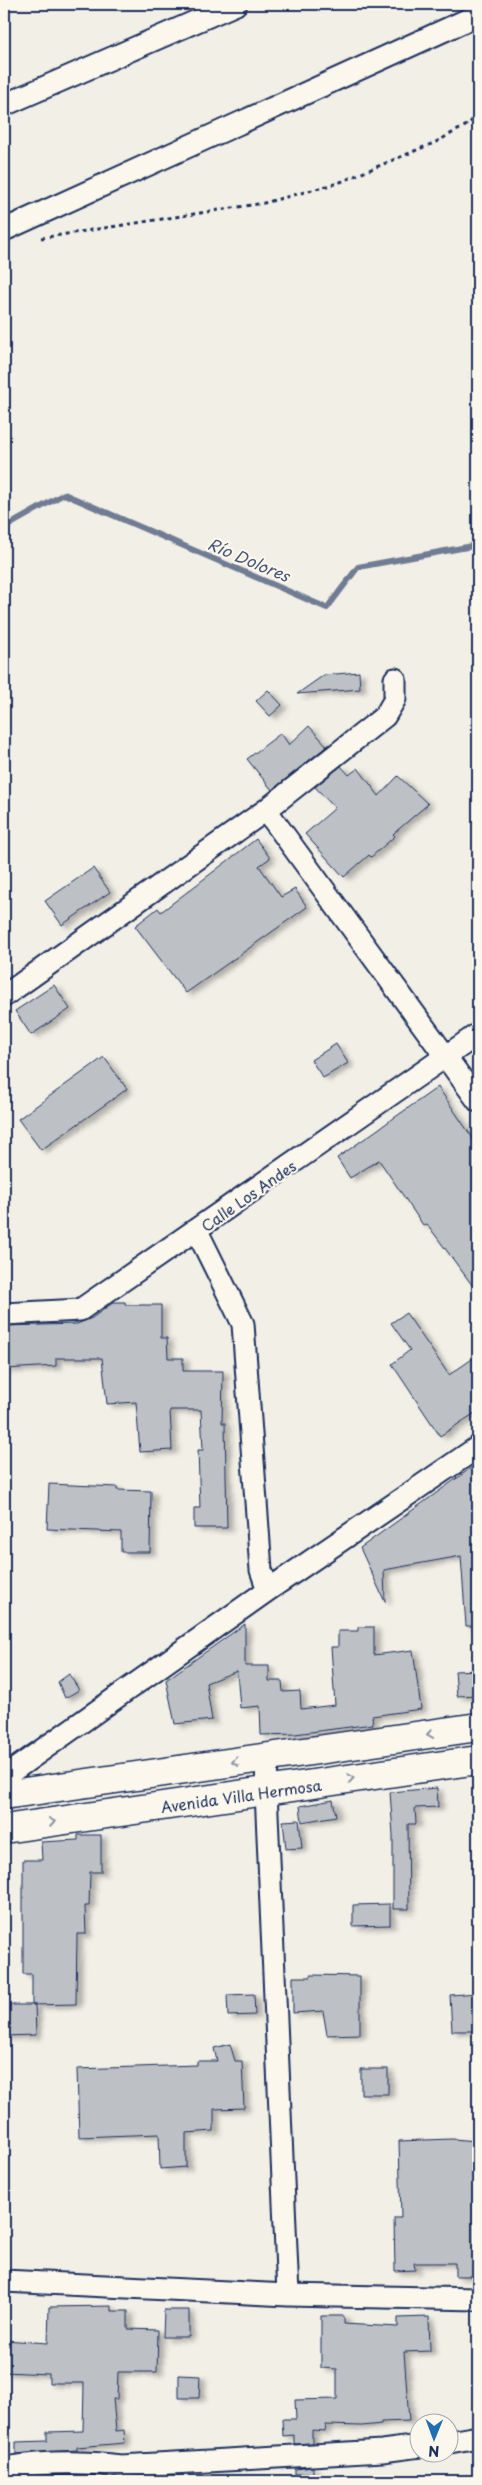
<svg xmlns="http://www.w3.org/2000/svg" width="482" height="2485" font-family="'Playpen Sans',sans-serif">
<style>
.lines{fill:none;stroke-linecap:round;stroke-linejoin:round}
.stream{stroke:#707b93;stroke-width:6}
.building{fill:#bdc0c4;stroke:#1b2f5e;filter:url(#shadow)}
.street-casing{stroke:#1b2f5e;stroke-width:25}
.secondary-casing{stroke:#1b2f5e;stroke-width:31}
.path{stroke:#1b2f5e;stroke-width:3;stroke-dasharray:4 4;stroke-linecap:butt}
.street{stroke:#fbf7ec;stroke-width:21}
.secondary{stroke:#fbf7ec;stroke-width:28}
.oneway{stroke:#8b93a5}
.labels{text-anchor:middle;dominant-baseline:central;stroke-width:4.5;stroke-linejoin:round;paint-order:stroke}
.street-label{font-size:15px;fill:#1b2f5e;stroke:#fbf7ec}
.water-label{font-size:16px;font-style:italic;fill:#465579;stroke:#fbf7ec}
</style>
<defs>
<filter id="shadow"><feDropShadow dx="5.5" dy="3" stdDeviation="2.5" flood-color="#0004"/></filter>
</defs>
<rect width="100%" height="100%" fill="#f2efe6"/>
<filter id="ink" filterUnits="userSpaceOnUse"><feTurbulence type="fractalNoise" baseFrequency=".02" numOctaves="2"/><feDisplacementMap in="SourceGraphic" scale="10" xChannelSelector="R" yChannelSelector="G"/><feConvolveMatrix kernelMatrix="1 2 1 2 8 2 1 2 1" color-interpolation-filters="sRGB"/></filter>
<g filter="url(#ink)">
<g class="lines">
<path class="stream" d="M4,528l60,-34 263,114 31,-41 120,-22"/>
</g>
<path class="building" d="M359,672l1,17 -63,5 27,-19z
M268,690l14,15 -12,11 -14,-15z
M309,726l18,20 -55,44 -25,-31 34,-26 8,12z
M341,766l8,9 9,-7 21,28 19,-20 30,28 -35,30 2,2 -24,21 -2,-2 -25,22 -39,-43 30,-26 -20,-21z
M256,839l14,19 -11,8 22,31 14,-8 12,18 -121,86 -51,-67 23,-18 3,4z
M93,868l17,24 -48,33 -17,-24z
M54,985l16,24 -39,26 -16,-24z
M336,1044l12,19 -25,15 -12,-18z
M104,1057l23,32 -86,61 -23,-31z
M438,1087l40,59v147l-51,-69 -4,1 -44,-65 -29,18 -13,-20z
M114,1302h11v3h36v33h6l1,20h15v13h40l-1,52h3l2,105h-33v-20h6l-2,-58h5l-2,-40h-31l2,40 -32,2 -4,-50 -29,2 -5,-46h-46v8l-52,3v-43l73,-2 15,-6z
M406,1313l43,62 29,-20v56l-38,25 -48,-72 18,-14 -19,-27z
M478,1463v163h-12l-5,-70 -77,14 1,32 -25,-54z
M49,1484l68,3v3l34,1 -1,61h-29v-20l-74,-3z
M245,1624v42h24v15h13l1,11 17,-1 1,18 34,-4 -4,-58h7v-16h20v-4h16v28l39,-5 8,59 -49,7 1,8 -78,10 -34,1 -1,-29 -20,2 -3,-37 -31,12 6,37 -37,4 -9,-44z
M478,1670v25l-21,1 -2,-25z
M69,1674l10,16 -14,8 -7,-16z
M437,1788l1,19 -23,1 1,16h-8l1,85h-16v-74l-3,-43z
M333,1800l3,16 -34,6 -2,-16z
M299,1820l3,28 -16,1 -3,-28z
M78,1835h23v37h-11l-1,34h-4l1,28h-9l-1,70 -44,1v-31h-9v-114h19l-1,-18 37,-2z
M390,1904v21l-37,1v-21z
M311,1975l49,1v58l-33,1 -4,-24 -30,2v-36h18z
M478,1993v38h-26l-2,-36z
M254,1994l1,21 -27,1 -1,-21z
M4,2005h31l1,30 -32,1z
M230,2044l5,17h7l2,47 -30,1v22l-28,2v34l-26,2 -1,-35 -80,3 -2,-68 120,-4v-4h20l-3,-13z
M361,2069h27v25h-27z
M452,2139l26,2v135h-23v-13h-41l1,7 -20,1 -1,-53h7l-2,-77z
M111,2306v5h17v18l30,1 -1,42h-39l-1,27h-4l3,32 8,-1 1,13 -48,4v3l-61,4v-12l31,-1v-9l36,-1 1,-48h-35v-9l-45,-2v-32l44,3 1,-36z
M164,2310h25v27h-26z
M321,2316h23v8l54,3v-9l31,-1 1,34 -26,1 5,69 -28,1v2l-19,2 -36,-1 -1,6 -13,-1v13l-18,1v-9l-11,1 -1,-17h14l-1,-19 42,-1v-30l-16,-1z
M179,2375l21,1 -1,22h-20z
M313,2467v7h-18v-5z
M77,2475v4h-33v-3z"/>
<g class="lines">
<g class="street-casing">
<path id="street" d="M4,105l232,-101
M4,230l474,-215
M266,810l212,291
M4,996l262,-186 119,-94 10,-17v-20
M197,1231l46,93 18,246 7,20
M4,1314l76,-4 398,-276
M267,1758l-1,33 22,504
M4,1777l264,-187 210,-143
M4,2281l284,14 190,4
M450,2442l28,-5
M4,2468c39,-6 78,-7 117,-2l261,-15 38,-5"/>
</g>
<g class="secondary-casing">
<path id="secondary" d="M4,1795l474,-68
M4,1829l474,-69"/>
</g>
<path class="path" d="M41,238l223,-35 74,-20 98,-41 31,-17 11,-10"/>
<use href="#street" class="street"/>
<use href="#secondary" class="secondary"/>
</g>
<defs><path id="oneway-chevron" d="M-2-3.5L2.5 0L-2 3.5" fill="none" stroke-width="1.6" stroke-linecap="round" stroke-linejoin="round" transform="scale(1.25)"/></defs>
<g class="oneway">
<use href="#oneway-chevron" transform="translate(430 1734) rotate(172)"/>
<use href="#oneway-chevron" transform="translate(235 1762) rotate(172)"/>
<use href="#oneway-chevron" transform="translate(351 1778) rotate(-8)"/>
<use href="#oneway-chevron" transform="translate(52 1822) rotate(-8)"/>
</g>
</g>
<g class="labels">
<g class="street-label">
<text transform="translate(248 1195) rotate(-35)">Calle Los Andes</text>
<text transform="translate(241 1795) rotate(-8)">Avenida Villa Hermosa</text>
</g>
<g class="water-label">
<text transform="translate(249 559) rotate(23)">Río Dolores</text>
</g>
</g>
<rect width="482" height="2485" fill="none" stroke="#fbf7ec" stroke-width="20"/>
<rect x="10" y="10" width="462" height="2465" fill="none" stroke="#1b2f5e" stroke-width="2" filter="url(#ink)"/>
<g transform="translate(434 2438) rotate(181)"><circle r="24" fill="#fbf7ec" stroke="#a1a7b3"/>
<path d="M0-4L9 19L0 12L-9 19Z" fill="#1f6fb2"/>
<text y="-8" font-size="14" font-weight="bold" text-anchor="middle" fill="#1b2f5e">N</text>
</g>
</svg>
